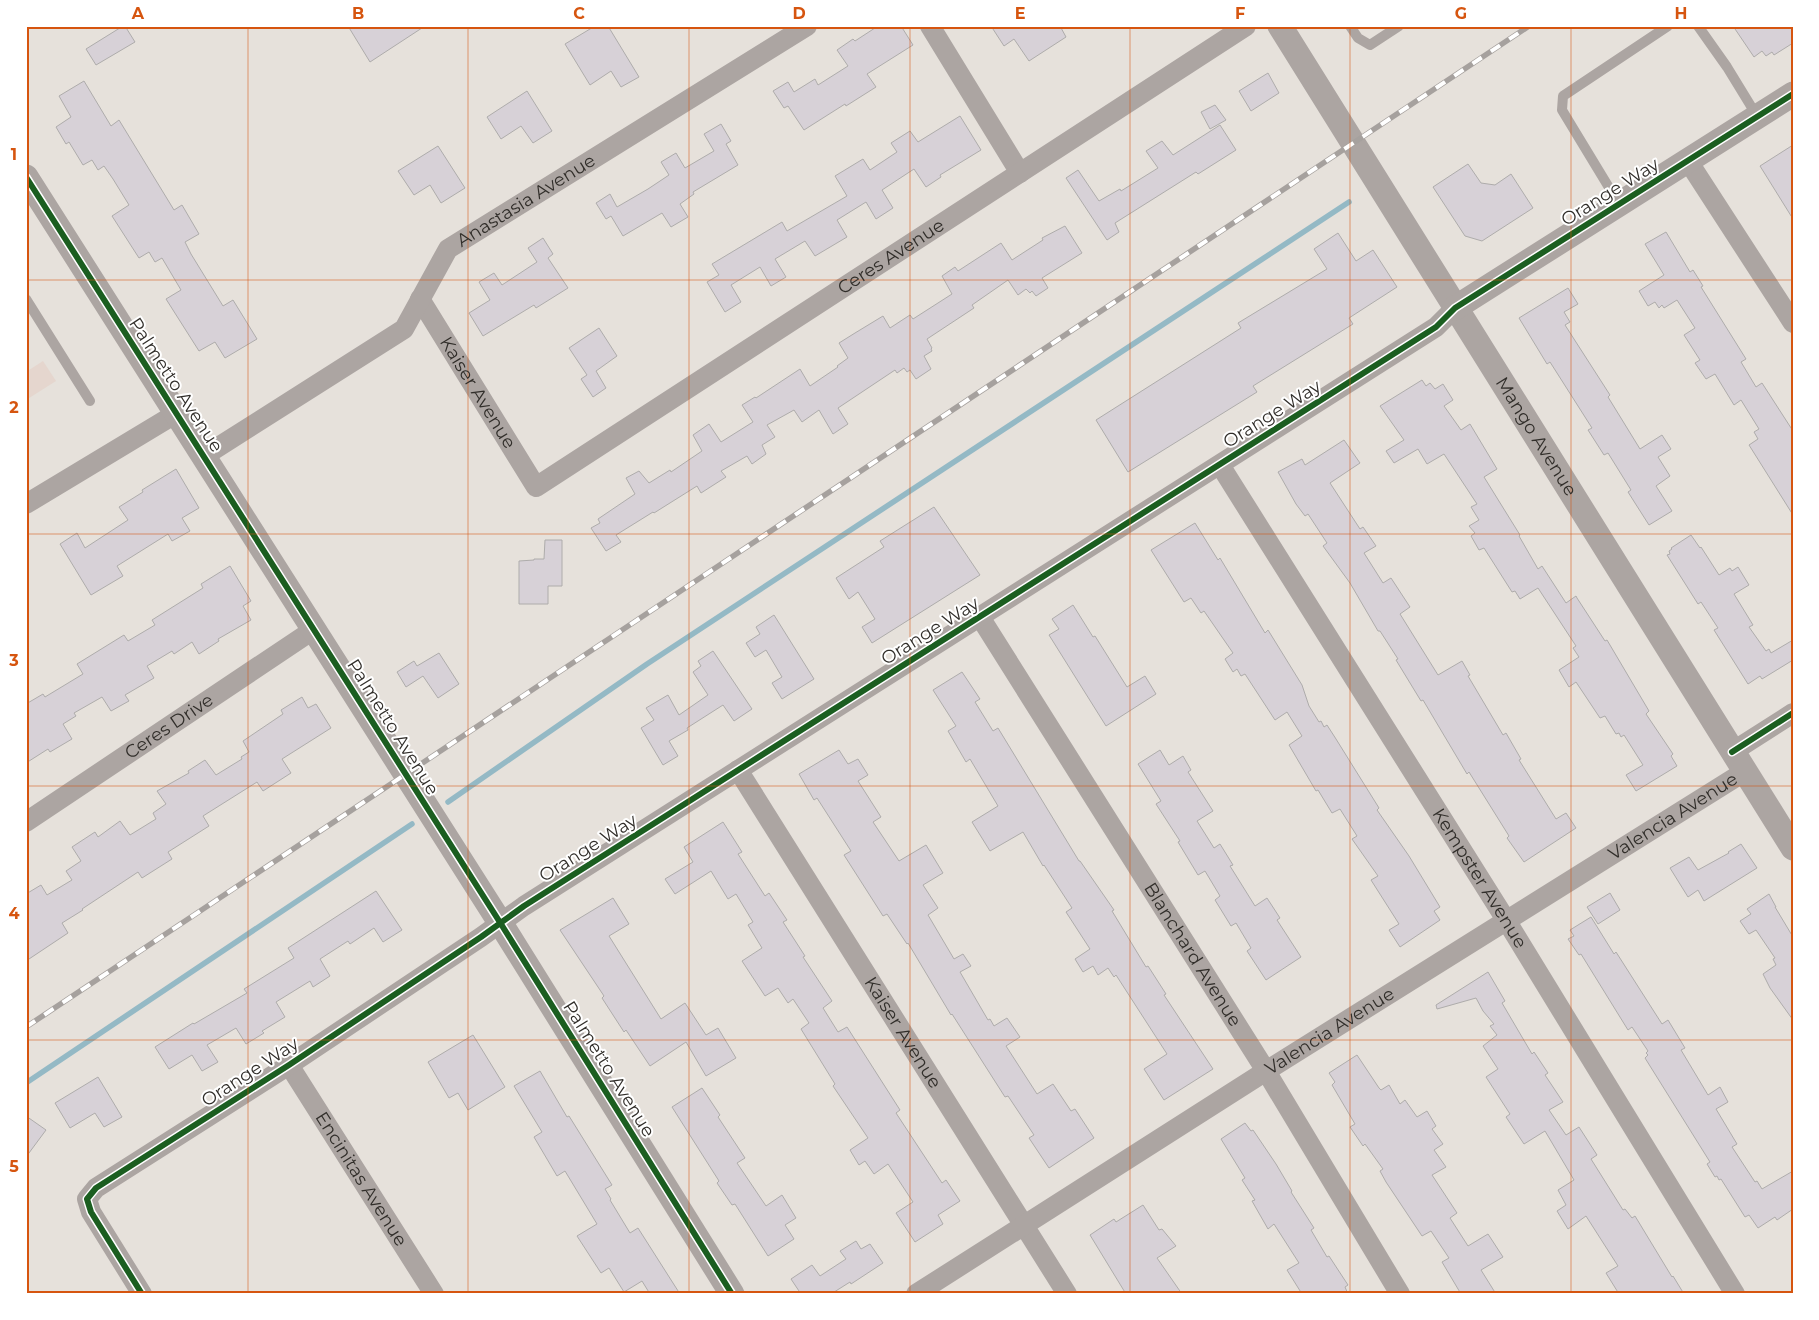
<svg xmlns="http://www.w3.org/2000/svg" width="1819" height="1320" font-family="Montserrat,sans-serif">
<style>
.education{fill:#e5d6ce}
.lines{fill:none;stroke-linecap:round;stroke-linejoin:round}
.stream{stroke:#94b9c5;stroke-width:5.5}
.building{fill:#d7d1d7;stroke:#aeacab}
.service{stroke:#aca5a2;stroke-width:10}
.minor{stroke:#aca5a2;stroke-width:20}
.tertiary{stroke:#aca5a2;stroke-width:25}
.rail-casing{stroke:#a6a19e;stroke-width:5.5}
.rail{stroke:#fff;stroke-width:4;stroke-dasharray:11;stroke-linecap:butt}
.cycleway-casing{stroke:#fff;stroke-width:9}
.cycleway{stroke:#1b5e20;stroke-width:6}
.grid{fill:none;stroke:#d6550f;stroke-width:1;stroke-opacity:0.55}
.labels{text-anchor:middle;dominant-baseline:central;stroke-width:4;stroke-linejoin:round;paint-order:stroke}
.street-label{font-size:18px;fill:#312e2a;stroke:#fff}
.neatline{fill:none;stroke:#d6550f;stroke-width:2}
.grid-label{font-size:16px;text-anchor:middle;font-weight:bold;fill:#d6550f}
</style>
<rect width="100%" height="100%" fill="#e6e1db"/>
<path class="education" d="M43,361l13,20 -30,19v-28z"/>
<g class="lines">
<path class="stream" d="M448,802l199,-138 702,-462
M26,1083l386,-259"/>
</g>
<path class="building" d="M123,26h2l10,16 -39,23 -10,-16z
M348,26h77l-55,36z
M595,26h13l31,51 -18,10 -10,-16 -21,14 -25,-41z
M878,26h23l12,19 -46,29 9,13 -30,19 -1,-2 -41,26 -16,-24 -4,2 -11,-17 15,-9 6,10 21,-13 3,6 30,-19 -11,-16 16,-11 2,2z
M991,26h69l6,11 -37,24 -15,-22 -10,7z
M1733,26h60v17l-19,12 -2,-3 -6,4 -4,-5 -8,6z
M1268,73l11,20 -28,18 -12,-20z
M84,81l27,45 8,-6 55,90 8,-5 17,29 -14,8 6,12 32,52 10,-6 24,39 -32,19 -10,-16 -16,9 -33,-52 15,-9 -19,-32 -7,4 -6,-10 -10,6 -27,-42 17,-11 -16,-26 -9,-13 -6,4 -6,-10 -9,5 -14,-23 -3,2 -10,-17 15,-10 -12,-21z
M527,91l25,40 -19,12 -12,-17 -20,13 -14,-22z
M1215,105l11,15 -16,9 -9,-17z
M960,116l21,34 -41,25 1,2 -15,10 -12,-18 -32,21 11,18 -17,11 -10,-17 -29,18 10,17 -32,19 -10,-15 -30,18 11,18 -15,9 -11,-19 -29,18 10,17 -16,10 -18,-30 12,-7 -7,-11 70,-42 5,9 60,-35 -12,-20 28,-17 7,11 27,-18 -6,-9 19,-12 8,11z
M721,124l10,17 -5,3 12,21 -45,27 1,2 -14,10 8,13 -17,10 -9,-14 -39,23 -12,-20 -5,3 -10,-16 14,-9 7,13 31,-18 21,-14 -8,-13 15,-9 9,15 29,-17 -10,-17z
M1220,125l16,25 -38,24 -2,-2 -81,51 4,9 -12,8 -41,-62 12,-8 21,31 21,-12 1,2 37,-23 -12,-17 16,-10 11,14z
M1793,145v74l-33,-53z
M438,146l27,42 -24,15 -11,-18 -16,10 -16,-24z
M1468,164l13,19 14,2 16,-11 22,34 -51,33 -17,-5 -32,-49z
M1065,226l17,27 -40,25 6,10 -12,8 -4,-5 -2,2 -4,-4 -8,6 -10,-15 -36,25 2,3 -47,31 5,9 -1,1 1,2 -8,5 7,13 -15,10 -6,-9 -3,2 -3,-4 -7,5 -2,-3 -57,38 10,16 -15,10 -14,-24 -17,12 -8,-12 -27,15 8,12 -13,8 4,9 -14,10 -5,-8 -26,15 5,6 -25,16 -4,-7 -43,27 -1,-1 -37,23 5,7 -15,9 -15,-23 9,-5 -2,-4 37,-25 -9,-16 13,-7 10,12 21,-13 1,2 31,-21 -9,-16 16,-11 12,18 32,-20 -11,-17 13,-8 1,1 44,-29 10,17 28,-19 -1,-1 11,-8 -9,-15 16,-10 28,-17 7,12 20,-13 3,4 39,-25 -10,-18 13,-9 3,4 43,-28 11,17 31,-20 -1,-2z
M1666,232l24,40 3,-2 10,16 -2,1 45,72 -5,3 15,25 6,-4 31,48v84l-44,-70 9,-6 -4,-7 5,-3 -18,-29 -7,5 -19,-31 -9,5 -11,-16 5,-3 -16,-25 11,-7 -18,-28 -13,8 -2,-3 -3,3 -4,-6 -7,4 -9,-15 25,-16 -19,-31z
M1338,233l18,28 17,-11 24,37 -48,31 4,6 -100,62 4,6 -129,80 -32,-52 145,-92 -3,-5 89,-54 -13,-20z
M543,238l10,16 -5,4 20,30 -32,20 -2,-3 -51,31 -14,-23 21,-13 -11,-18 15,-9 8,12 35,-23 -9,-14z
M1568,288l10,16 -14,8 6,10 -5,3 45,70 -2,2 32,52 22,-14 9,14 -13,8 12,19 -14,10 16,25 -23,14 -21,-33 3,-2 -23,-37 -4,2 -16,-25 4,-2 -42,-66 -3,2 -28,-46z
M599,328l18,28 -21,15 10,17 -13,9 -12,-18 6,-4 -18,-27z
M1422,380l4,6 4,-3 5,6 8,-5 10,16 -9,6 17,24 9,-6 27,45 -13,8 36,58 -1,1 19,33 4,-3 24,37 10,-7 1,2 28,43 2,-1 42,71 -3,3 27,40 -2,2 6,10 -41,25 -10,-16 17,-10 -19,-30 -3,2 -2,-4 -3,1 -11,-18 -5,2 -24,-36 -7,5 -10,-17 20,-13 -6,-9 3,-2 -38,-58 -18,11 -5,-8 -3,1 -28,-44 -5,2 -8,-14 4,-3 -6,-7 10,-6 -8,-13 6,-3 -33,-50 -17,10 -9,-15 -24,14 -8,-12 18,-11 -24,-34z
M1344,440l16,23 -30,20 30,46 3,-2 13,19 -12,7 19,30 8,-5 19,29 -10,7 38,61 24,-14 8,14 -2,1 35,59 3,-2 15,26 -2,1 37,59 10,-6 10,15 -52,34 -17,-24 2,-2 -40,-64 -2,2 -44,-74 -2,1 -25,-41 2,-1 -18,-28h-2l-28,-48 -27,-37 4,-3 -19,-29 -3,2 -9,-12 -18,-32 24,-13 3,6z
M176,469l23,39 -17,10 8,13 -18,10 -4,-7 -51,32 6,10 -32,19 -31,-51 17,-11 8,15 43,-28 -9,-13 24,-15 -1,-2z
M934,507l46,68 -108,68 -10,-16 13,-8 -17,-27 -9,7 -13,-21 48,-31 -4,-6z
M1195,523l23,37 2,-2 45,75 3,-3 34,55 7,21 10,16 2,-1 3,6 3,-2 9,14 43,69 -2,2 32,46 31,51 -6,4 6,9 -40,27 -11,-17 10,-6 -28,-44 7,-4 -26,-37 5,-3 -17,-27 -8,4 -14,-23 -2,1 -27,-46 13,-9 -15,-24 -12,8 -30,-46 -4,2 -4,-7 -4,3 -8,-13 8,-6 -29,-42 -3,2 -10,-15 -7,4 -33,-52z
M1691,535l9,13 1,-1 18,28 11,-7 2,3 6,-4 11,18 -15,9 19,31 -4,2 17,24 3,-2 2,4 22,-13v20l-31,19 -2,-3 -12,8 -34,-54 4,-2 -17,-26 -3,2 -31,-49 3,-1 -1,-3 3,-2 -1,-1z
M545,540h17v46h-14v18h-29v-43l15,-1v-1h10z
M230,566l21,35 -8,5 8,14 -33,19 1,2 -20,13 -7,-12 -18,12 -2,-3 -25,15 7,12 -29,17 4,6 -18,10 -9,-14 -28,16 2,3 -13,8 9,15 -22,13 -2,-3 -22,14v-59l17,-10 2,3 38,-23 -6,-10 47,-29 4,6 27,-16 -3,-5 51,-32 -2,-4z
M1073,605l20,32 2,-1 32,51 18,-11 11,18 -50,32 -57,-91 10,-6 -7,-10z
M774,615l40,64 -32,20 -10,-16 10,-6 -16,-27 -11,7 -9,-14 14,-9 -4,-7z
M713,651l39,58 -18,12 -11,-16 -36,23 1,2 -19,11 9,15 -15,9 -22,-37 13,-8 -8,-12 22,-13 11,20 29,-20 -15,-23 8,-6 -3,-5z
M439,653l20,31 -21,14 -15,-22 -17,11 -9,-15 17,-11 3,5z
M962,672l18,27 -5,3 18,29 5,-3 81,133h1l34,49 -2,1 34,56 2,-1 18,28 -2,1 49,74 -49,31 -20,-31 23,-15 -51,-79 -2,2 -6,-9 -10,7 -5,-9 -10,6 -8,-13 15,-10 -24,-37 6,-4 -28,-43 -1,1 -20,-34 -33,19 -18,-29 26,-16 -28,-47 -4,3 -18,-31 8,-5 -23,-36z
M302,697l6,11 8,-4 15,24 -49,31 9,14 -28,18 -6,-9 -54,34 6,10 -41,26 4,7 -30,19 -4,-6 -56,37 1,1 -21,13 6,10 -42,28v-67l15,-9 6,10 25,-15 -6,-9 15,-10 -9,-14 23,-15 3,5 22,-16 10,14 26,-16 -3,-6 13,-9 -9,-13 32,-18 -1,-2 17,-11 11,15 26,-16 -1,-2 8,-5 -6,-11 40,-27 -2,-4z
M839,750l9,14 10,-5 10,16 -10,6 23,36 -8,5 26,39 27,-16 17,28 -20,12 15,23 -10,7 26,44 9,-5 8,12 -11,6 28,48 2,-1 4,7 13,-8 13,19 -14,9 31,48 16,-10 18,27 4,-2 19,29 -45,30 -20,-30 5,-3 -26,-39 -3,1 -53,-83 -1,1 -43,-72 -1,1 -20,-30 -4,2 -39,-61 7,-4 -34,-53 -3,2 -15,-26z
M1160,750l9,15 14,-9 8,14 -3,2 25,39 -16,10 17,27 6,-4 13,21 -3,1 25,40 12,-8 13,20 -3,2 24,37 -35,23 -19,-29 4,-3 -15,-25 -5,3 -16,-26 5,-4 -15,-25 -7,4 -20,-33 2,-1 -24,-37 5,-3 -23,-37z
M723,822l19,30 -4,2 27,42 4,-3 18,27 -4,2 22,34 -2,1 29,44 -9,7 15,24 9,-5 53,83 -4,3 46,70 4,-3 14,21 -22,14 5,9 -28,18 -19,-29 17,-11 -25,-38 -14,10 -9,-13 -6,4 -9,-15 18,-12 -35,-52 2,-2 -34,-55 8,-6 -16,-24 -5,4 -10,-15 -13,8 -23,-35 20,-13 -14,-23 5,-3 -17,-28 -8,5 -17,-28 -36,23 -10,-15 28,-17 -9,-15z
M1741,844l16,24 -53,33 -6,-11 -10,7 -18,-29 19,-11 9,13 31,-17 -1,-1z
M376,891l26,39 -19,12 -9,-14 -24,16 -2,-3 -28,18 10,17 -17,11 -3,-6 -34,21 9,15 -23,14 2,2 -18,11 -10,-16 -29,17 11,17 -16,9 -10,-16 -23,14 -14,-22 38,-24 1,1 53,-31 -3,-4 50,-31 -6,-10z
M1610,893l10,17 -22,14 -11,-17z
M1769,894l7,13h-1l18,30v83l-23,-32 -7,-14 13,-9 -3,-6 2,-1 -19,-28 -7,4 -9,-13 11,-7 -4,-5z
M613,898l16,26 -20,12 52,83 24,-16 21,32 12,-7 18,30 -30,18 -20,-34 -36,24 -24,-36 -2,2 -22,-34 2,-2 -44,-66z
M1591,917l23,37 2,-2 46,72 6,-4 17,28 -4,2 27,45 12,-8 8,15 -12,7 21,35 -5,3 23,35 2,-1 5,8 31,-18v38l-16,11 -2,-3 -17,11 -9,-13 -4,2 -24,-38 -2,1 -2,-4 -2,1 -8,-13 3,-2 -65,-104 3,-3 -2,-2 2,-2 -16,-24 -4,3 -47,-76 -2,1 -11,-16 6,-3 -4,-6z
M1488,972l17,29 -3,2 30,51 2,-2 14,21 -3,2 18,27 -14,8 17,25 13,-8 18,28 -6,4 32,51 2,-1 7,9 3,-2 37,61 1,-1 11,18h-65l-13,-21 12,-7 -32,-50 -18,13 -11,-18 9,-6 -8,-15 16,-10 -29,-49 -21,13 -18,-27 4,-3 -24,-37 12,-8 -15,-23 14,-11 -7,-9 4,-2 -11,-13 -7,-13 -39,11 -1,-4z
M473,1035l32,52 -37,23 -10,-17 -9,5 -21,-36z
M1357,1055l22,33 2,2 8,-5 11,19 5,-4 12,17 10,-6 9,15 -4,3 11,15 -9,6 12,17 -14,8 25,38 -7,5 18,28 20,-12 15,23 -22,13 15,24h-35l-19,-32 7,-4 -18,-27 -9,5 -36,-54 -6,-11 3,-2 -18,-25 -2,2 -13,-19 5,-3 -23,-39 3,-3 -6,-9z
M540,1071l27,46 2,-1 43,69 -7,4 6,10 -1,1 20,33 8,-5 42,66h-30l-8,-13 -18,11 -15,-24 -8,5 -24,-37 20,-12 -32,-53 -8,5 -23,-39 8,-5 -28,-46z
M98,1077l24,40 -18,10 -9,-14 -25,15 -15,-25z
M702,1088l18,27 -2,2 27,41 -8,5 29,43 16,-11 14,23 -11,7 9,14 -26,17 -33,-52 -3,1 -15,-22 2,-2 -47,-74z
M26,1116l20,14 -20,27z
M1245,1123l6,8 2,-1 23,34 16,27 -1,1 23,36 -3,2 16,27 2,-1 19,29 -3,2 3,7h-46l-15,-24 12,-7 -25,-39 -6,5 -16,-28 3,-1 -13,-20 3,-2 -24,-39z
M1143,1205l16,25 3,-1 14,17 -19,12 25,36h-56l-36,-59 24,-16 2,3z
M856,1241l5,8 9,-5 13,19 -32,21 -1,-2 -19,12h-30l-10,-15 21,-14 8,11 26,-17 -6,-8z"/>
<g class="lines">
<path class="service" d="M1350,26l8,12 12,7 29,-19
M1698,26l29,41 30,49
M1619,204l-57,-94 1,-14 105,-70
M26,299l64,102"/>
<g class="minor">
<path d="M930,26l90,147"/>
<path d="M1688,161l105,162"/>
<path id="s1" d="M420,299l116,188 710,-461"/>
<path id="s2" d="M204,456l200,-127 44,-80 359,-223"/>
<path id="s3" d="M1220,465l286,455 229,374"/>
<path d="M26,504l151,-91"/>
<path id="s4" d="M980,617l286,454 134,223"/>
<path d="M1732,752l61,-39"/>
<path id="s5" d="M738,770l329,524"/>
<path id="s6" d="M26,822l287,-192"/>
<path id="s7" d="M289,1065l145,229"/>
<path d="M142,1294l-51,-82 -4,-13 9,-11 193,-123 192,-128 43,-31 912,-579 19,-19"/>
<path id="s8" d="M916,1294l350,-223 478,-299"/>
</g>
<g class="tertiary">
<path id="s9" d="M1280,26l513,822"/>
<path d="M26,177l475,747 231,370"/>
<path d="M1455,308l338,-214"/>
</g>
<g class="rail-casing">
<path id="rail" d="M26,1027l1503,-1001"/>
</g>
<use href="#rail" class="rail"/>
<g class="cycleway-casing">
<path id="cycleway" d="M26,177l475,747 231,370
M1732,752l61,-39
M142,1294l-51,-82 -4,-13 9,-11 193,-123 192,-128 43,-31 912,-579 19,-19 338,-214"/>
</g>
<use href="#cycleway" class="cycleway"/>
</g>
<path class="grid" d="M248,26v1268M468,26v1268M689,26v1268M910,26v1268M1130,26v1268M1350,26v1268M1571,26v1268M26,280h1767M26,534h1767M26,786h1767M26,1040h1767"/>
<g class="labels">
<g class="street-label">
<text transform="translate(1610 192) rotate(-32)">Orange Way</text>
<text stroke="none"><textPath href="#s2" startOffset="420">Anastasia Avenue</textPath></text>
<text stroke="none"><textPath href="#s1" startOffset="644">Ceres Avenue</textPath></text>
<text transform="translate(176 385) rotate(57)">Palmetto Avenue</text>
<text stroke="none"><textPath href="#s1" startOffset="110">Kaiser Avenue</textPath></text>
<text transform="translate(1272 414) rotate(-32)">Orange Way</text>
<text stroke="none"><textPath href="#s9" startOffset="484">Mango Avenue</textPath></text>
<text transform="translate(930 631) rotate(-32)">Orange Way</text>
<text stroke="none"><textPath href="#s6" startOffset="172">Ceres Drive</textPath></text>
<text transform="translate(393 727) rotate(58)">Palmetto Avenue</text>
<text stroke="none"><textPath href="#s8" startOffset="895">Valencia Avenue</textPath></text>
<text transform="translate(588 848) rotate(-32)">Orange Way</text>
<text stroke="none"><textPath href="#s3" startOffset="488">Kempster Avenue</textPath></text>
<text stroke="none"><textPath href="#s4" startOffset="399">Blanchard Avenue</textPath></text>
<text stroke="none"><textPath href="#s8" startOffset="490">Valencia Avenue</textPath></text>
<text stroke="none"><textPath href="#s5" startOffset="310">Kaiser Avenue</textPath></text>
<text transform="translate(609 1069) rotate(58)">Palmetto Avenue</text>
<text transform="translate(250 1072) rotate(-33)">Orange Way</text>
<text stroke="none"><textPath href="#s7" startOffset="135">Encinitas Avenue</textPath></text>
</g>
</g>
<rect width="1819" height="1320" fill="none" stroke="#ffffff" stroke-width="55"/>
<rect x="28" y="28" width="1764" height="1264" class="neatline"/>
<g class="grid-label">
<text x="138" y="19">A</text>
<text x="358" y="19">B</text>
<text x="579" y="19">C</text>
<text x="799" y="19">D</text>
<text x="1020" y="19">E</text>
<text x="1240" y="19">F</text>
<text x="1461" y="19">G</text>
<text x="1681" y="19">H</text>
<text x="14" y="160">1</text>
<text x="14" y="413">2</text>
<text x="14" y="666">3</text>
<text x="14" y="919">4</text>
<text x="14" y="1172">5</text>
</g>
</svg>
